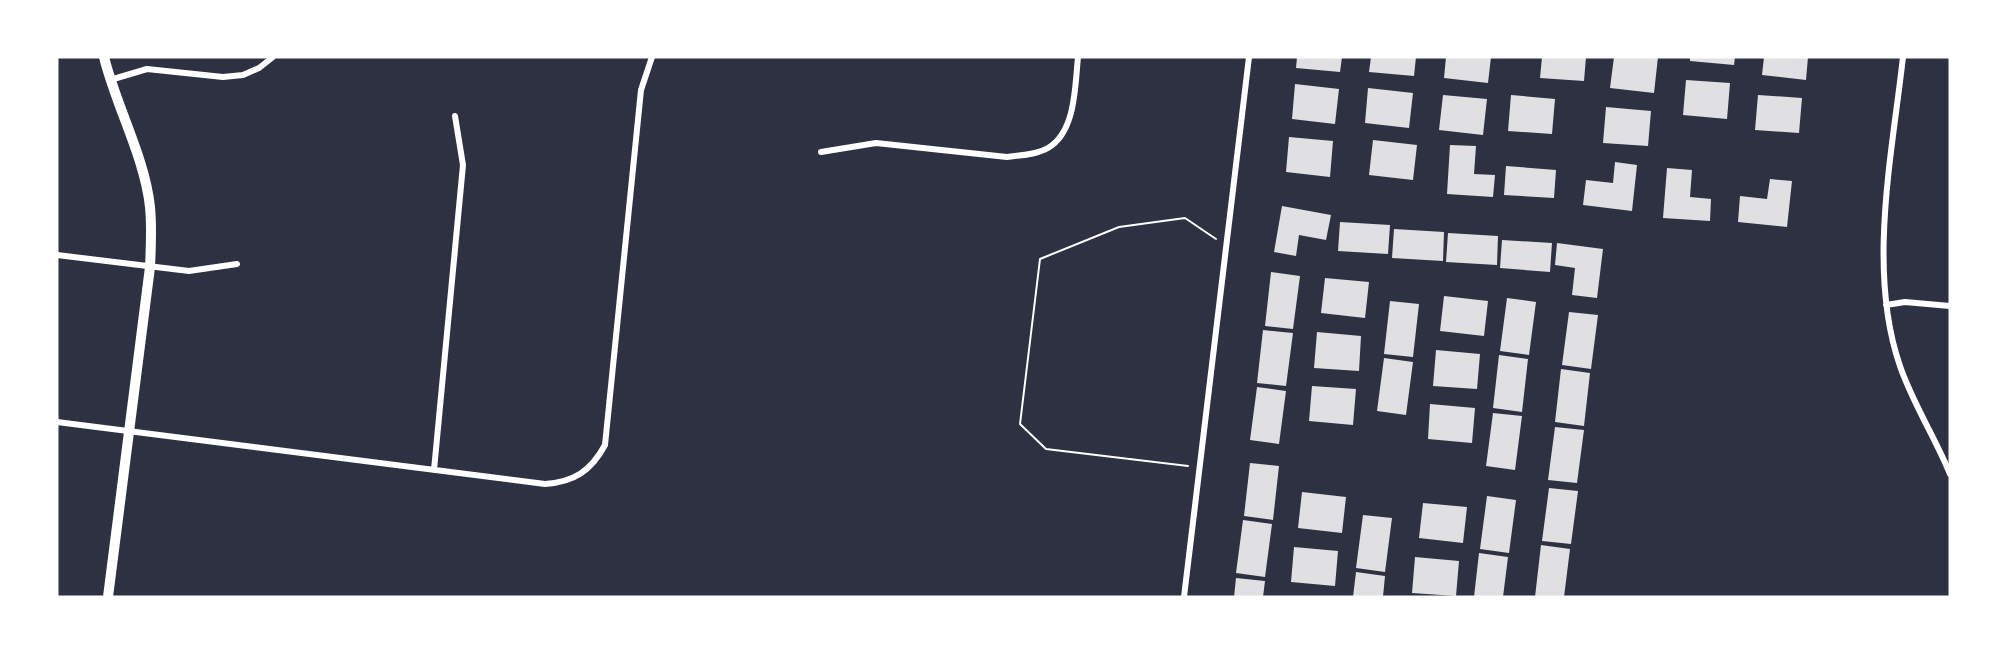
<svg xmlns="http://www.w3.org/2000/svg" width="2007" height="654" font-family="'Asap Condensed',sans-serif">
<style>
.building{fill:#e0e0e3}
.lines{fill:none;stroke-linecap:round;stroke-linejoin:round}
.path{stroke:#fff;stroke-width:2}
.minor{stroke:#fff;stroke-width:6}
.tertiary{stroke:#fff;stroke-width:10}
</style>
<rect width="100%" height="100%" fill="#2d3142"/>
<path class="building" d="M1297,57h45l-2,15 -44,-4z
M1371,57h45l-2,19 -45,-4z
M1446,57h45l-3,26 -44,-5z
M1542,57h44l-2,24 -44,-3z
M1614,57h44l-4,36 -44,-5z
M1690,57h45l-1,8 -44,-4z
M1764,57h44l-2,23 -44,-5z
M1686,80l44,3 -3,36 -44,-4z
M1295,84l44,5 -4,35 -43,-5z
M1368,88l45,5 -4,35 -44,-5z
M1443,95l44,4 -4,36 -44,-5z
M1511,95l44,4 -3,35 -44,-3z
M1758,95l44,3 -3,35 -44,-3z
M1606,107l45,4 -3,35 -45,-3z
M1289,137l44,4 -3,36 -44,-5z
M1373,140l44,5 -4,35 -44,-5z
M1450,145l26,1 -2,28 21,1 -2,22 -46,-3z
M1615,162l22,3 -5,46 -49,-6 3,-25 27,3z
M1506,166l50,4 -2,28 -50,-3z
M1667,168l25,2 -2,27 21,2 -1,22 -47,-3z
M1770,179l22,2 -5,46 -49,-5 2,-26 27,3z
M1282,206l49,9 -5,25 -27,-5 -3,21 -22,-4z
M1340,222l50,3 -2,29 -50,-3z
M1394,229l50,3 -1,29 -51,-3z
M1448,233l50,3 -1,29 -51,-3z
M1502,240l50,3 -2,29 -50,-4z
M1557,243l46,6 -6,49 -25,-3 3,-27 -20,-3z
M1271,272l29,4 -7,53 -28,-3z
M1325,278l44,4 -4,36 -44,-5z
M1444,296l44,5 -4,35 -44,-5z
M1507,298l29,4 -7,53 -29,-4z
M1390,301l29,3 -6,53 -29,-3z
M1569,312l29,3 -7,54 -29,-4z
M1263,330l30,3 -7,53 -29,-3z
M1317,332l44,4 -2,35 -45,-3z
M1436,350l44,4 -3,35 -44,-3z
M1499,355l29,4 -6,53 -29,-4z
M1384,358l29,4 -7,53 -29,-4z
M1561,369l29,4 -6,53 -29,-4z
M1312,386l44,3 -3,36 -44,-4z
M1257,387l29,4 -7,53 -29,-4z
M1430,404l45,4 -3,35 -44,-4z
M1493,413l29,3 -7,54 -29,-4z
M1555,427l29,3 -7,53 -29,-3z
M1250,463l29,3 -6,54 -29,-4z
M1549,488l29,3 -7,53 -29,-3z
M1302,492l44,5 -4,36 -44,-5z
M1487,496l29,4 -7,53 -29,-4z
M1423,503l44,4 -4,36 -44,-5z
M1363,515l29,3 -7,54 -29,-4z
M1243,520l29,4 -7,53 -29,-4z
M1541,545l29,4 -6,48h-29z
M1294,547l44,4 -3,35 -44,-4z
M1479,553l29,4 -5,40h-29z
M1415,557l44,4 -3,35 -44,-3z
M1356,572l29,4 -2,21h-30z
M1236,578l29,3 -2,16h-29z"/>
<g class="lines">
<path class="path" d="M1188,466l-142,-17 -26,-25 20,-165 79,-32 66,-9 31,21"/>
<path class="minor" d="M1903,57c-11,98 -36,214 -3,309 13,38 35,71 50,108
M110,80l37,-11 76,8 20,-2 16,-7 14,-11
M821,152l55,-9 131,14c13,-2 29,-2 41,-9 28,-16 27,-63 30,-91
M57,255l132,16 48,-7
M1886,305l19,-3 45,4
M57,422l488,62c29,-2 46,-13 60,-39l36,-355 11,-33
M434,470l29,-305 -8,-49
M1184,597l65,-540"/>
<path class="tertiary" d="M104,57c12,49 41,101 46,150 2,20 1,40 0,60l-42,330"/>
</g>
<rect width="2007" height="654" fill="none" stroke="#ffffff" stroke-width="117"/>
</svg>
